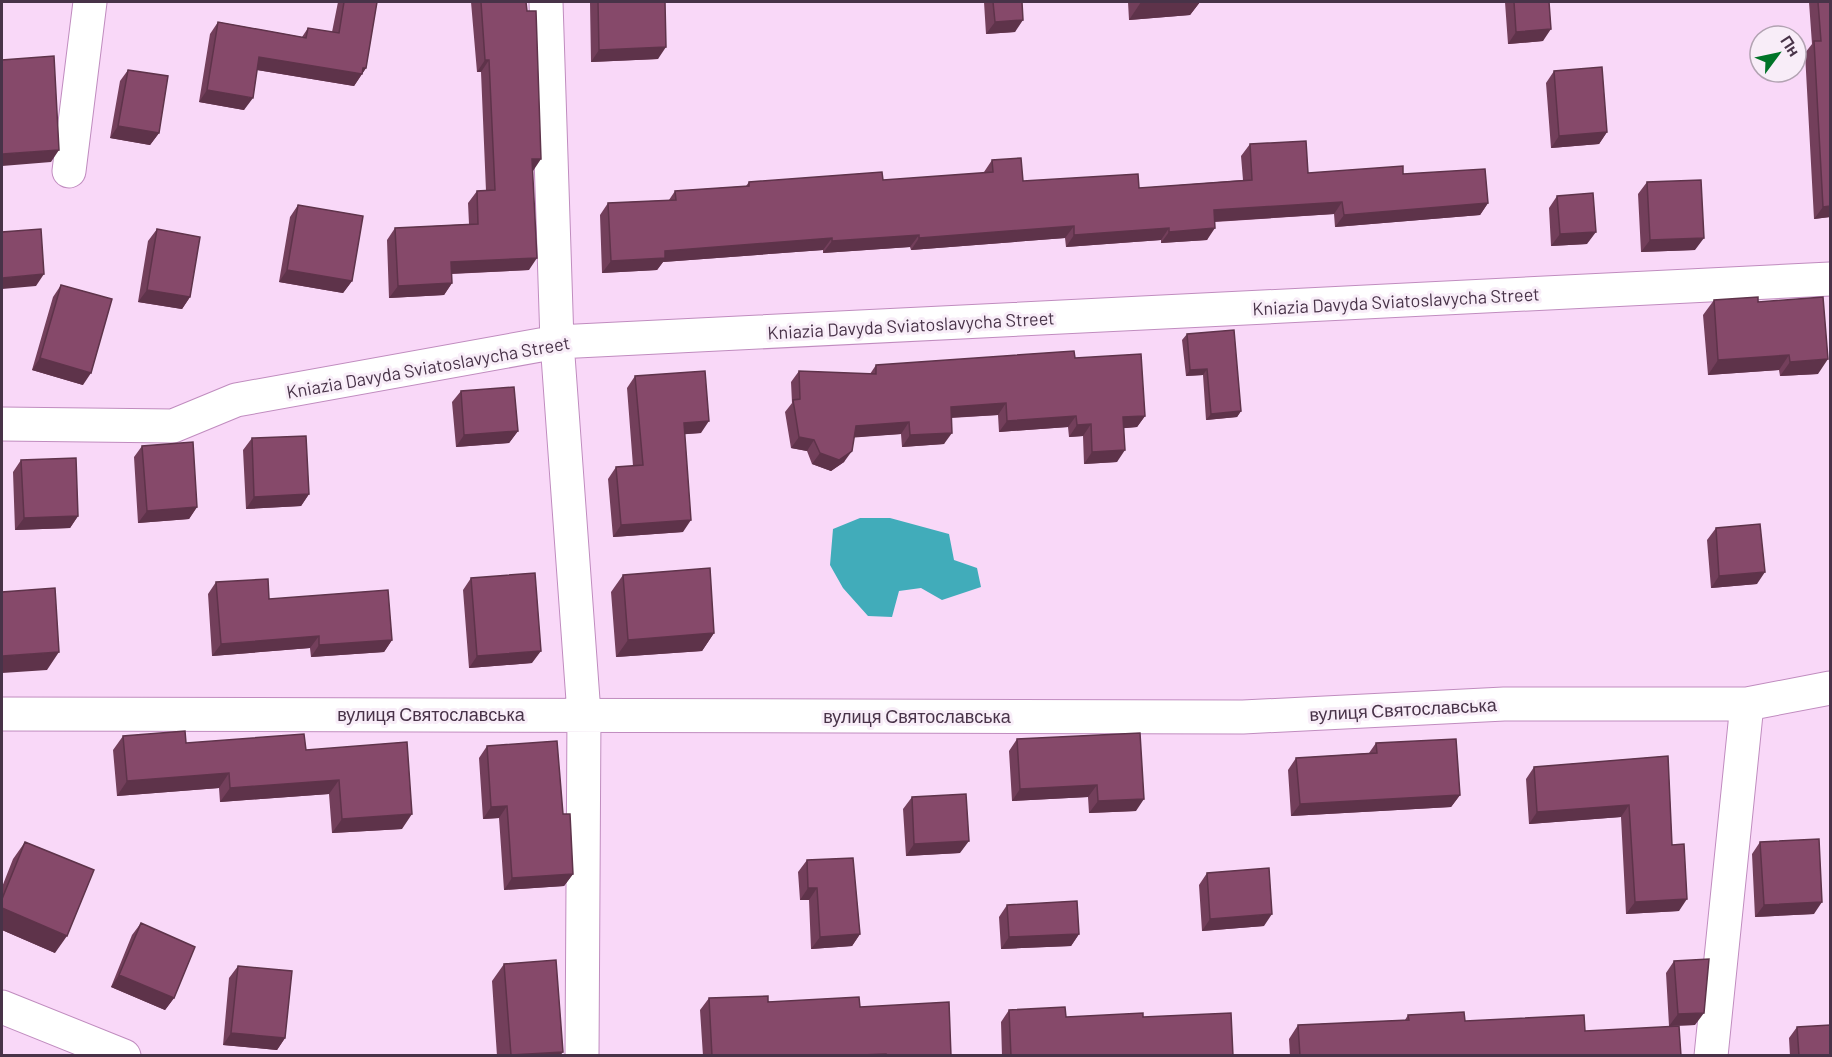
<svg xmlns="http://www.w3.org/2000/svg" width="1832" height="1057" font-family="Barlow,sans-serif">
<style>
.water{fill:#41acba}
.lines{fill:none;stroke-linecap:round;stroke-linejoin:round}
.minor-casing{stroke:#c08cbf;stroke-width:35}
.minor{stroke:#fff;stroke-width:33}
.wall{fill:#733f5b}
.shaded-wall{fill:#5e334a}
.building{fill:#86496a;stroke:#5e334a;stroke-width:1.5}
.labels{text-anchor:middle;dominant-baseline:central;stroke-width:6;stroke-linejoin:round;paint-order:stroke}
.street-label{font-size:18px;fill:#483348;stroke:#f8edf8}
</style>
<rect width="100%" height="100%" fill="#f9d8f8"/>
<path class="water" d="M860,518h30l59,16 5,26 23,8 4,19 -39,13 -21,-12 -22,3 -7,26 -24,-1 -25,-28 -13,-23 3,-36z"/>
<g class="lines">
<g class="minor-casing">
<path id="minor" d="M546,2l11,340 27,372 -2,342
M69,171l21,-169
M2,424l171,2 63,-26 321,-58 1273,-63
M2,714l1241,3 261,-13h243l83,-16
M2,1007l122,49
M1711,1056l36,-352"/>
</g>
<use href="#minor" class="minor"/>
</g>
<path class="wall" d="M338,2h39l-11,66 -12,18 -97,-16 -13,40 -45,-8 11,-68 8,-12 84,15 6,-9 24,4z
M471,2h55l7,168 -4,100 -77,4v9l-8,12 -55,3 -2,-58 8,-12 74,-4 -1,-21 9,-12h9l-5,-119h-4z
M590,2h75l-7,57 -67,3z
M984,2h38l-7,30 -29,2z
M1128,2h72l-10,13 -61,5z
M1505,2h44l-6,39 -35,3z
M1809,2h21v215l-16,2 -9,-166 7,-9z
M128,70l31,63 -9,12 -40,-7 10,-57z
M1554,71l53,61 -8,12 -48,4 -5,-65z
M1250,144l58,29 95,1 85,29 -8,12 -145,12 -1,-13 -119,8 -8,18 -46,3v-3l-95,7 -1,-9 -154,12 -1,-3 -87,6v-3l-160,12 -6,8 -55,3 -2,-58 8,-12 61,-3 6,-9 71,-5 3,-4 134,-2 101,-7v-1l8,-12 31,21 116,7 104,-8 -2,-24z
M1647,182l48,68 -54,2 -3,-58z
M1557,196l30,48 -36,2 -2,-38z
M298,205l54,76 -9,12 -64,-11 11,-65z
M157,229l33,68 -8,12 -44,-7 10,-61z
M61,285l22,100 -51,-15 21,-73z
M1714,300l44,2 60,72 -38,2 -1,-6 -71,5 -5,-60z
M1187,334l54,77 -4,6 -31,3 -3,-45 -17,1 -4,-36z
M1075,358l70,58 -8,11 -13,1 -7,34 -33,2 -1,-28 -14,1 -1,-10 -69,5 -1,-17 -47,3 -7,26 -42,3 -1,-13 -47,3 -10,25 -13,9 -19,-7 -5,-13 -16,-3 -6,-36 7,-9 -1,-21 8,-11 71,3 6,-9z
M635,376l66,57 -17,1 -1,98 -70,5 -5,-58 8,-12 17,-1 -6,-78z
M461,391l57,40 -9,12 -53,4 -4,-45z
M252,438l57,56 -8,12 -55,3 -3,-59z
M142,446l55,61 -8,12 -51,4 -4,-66z
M21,460l57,56 -8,12 -55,2 -2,-58z
M1716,528l41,56 -46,4 -4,-48z
M623,575l91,58 -12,18 -86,6 -5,-65z
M471,578l61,85 -63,5 -6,-78z
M216,582l53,17 123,41 -8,12 -73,5 -1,-9 -98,8 -4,-62z
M1140,733l-4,78 -47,2 -1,-16 -76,4 -3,-50 8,-12z
M123,736l63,7 120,7 96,79 -70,4 -3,-39 -109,8 -1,-14 -102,8 -4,-46z
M1376,743l84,52 -9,12 -160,9 -3,-46 8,-12 73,-5z
M487,746l76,68 10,60 -9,12 -60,4 -5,-72 -16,1 -4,-61z
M1668,756l4,89 7,66 -53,3 -5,-97 -92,7 -3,-45 8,-12z
M912,797l48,56 -54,3 -3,-47z
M25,842l30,111 -53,-23v-43l11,-28z
M1760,842l54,72 -59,3 -3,-63z
M807,860l53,74 -8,12 -41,3 -2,-49h-9l-2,-28z
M1207,873l57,53 -62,5 -3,-46z
M1007,905l72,29 -8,12 -70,3 -2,-32z
M141,923l33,75 -9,12 -54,-23 21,-52z
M1674,961l21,64 -26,1 -3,-53z
M504,964l56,92h-63l-5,-75z
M238,966l47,72 -8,12 -54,-5 6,-67z
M709,998l151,9 91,49h-248l-3,-46z
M1009,1010l57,7h77l90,39h-231l-1,-34z
M1408,1015l57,6 120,10 96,25h-391l-1,-17 9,-14 107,-5z
M1797,1027l33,29h-40l-1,-18z"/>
<path class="shaded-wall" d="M1141,2h59l-10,13 -61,5z
M1023,20l-8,12 -29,2 9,-12z
M1551,29l-8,12 -35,3 8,-12z
M666,47l-8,12 -67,3 8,-12z
M259,57l107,11 -12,18 -103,-17z
M485,60h4l-8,12h-4z
M207,90l46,8 -9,12 -45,-8z
M118,126l41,7 -9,12 -40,-7z
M1607,132l-8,12 -48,4 8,-12z
M59,150l-8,12 -49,4v-12z
M532,159h9l-8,12z
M1342,202l-8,12 -128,8 8,-12z
M1488,203l-8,12 -145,12 9,-12z
M1830,206v11l-16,2 9,-12z
M1074,226l-9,12 -154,12 8,-12z
M1169,228l-8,12 -95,7 8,-12z
M1215,228l-8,12 -46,3 8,-11z
M1596,232l-9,12 -36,2 9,-12z
M919,235l-9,12 -87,6 9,-12z
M832,238l-9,12 -160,12 -6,8 -55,3 9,-12 54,-10z
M1704,238l-9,12 -54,2 9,-12z
M537,258l-8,12 -86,4 8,-12z
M287,270l65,11 -9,12 -64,-11z
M44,274l-8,12 -34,3v-11z
M452,283l-8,12 -55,3 9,-12z
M147,290l43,7 -8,12 -44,-7z
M1789,355l-10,15 -71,5 10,-15z
M40,358l51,15 -8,12 -51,-15z
M1828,359l-10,15 -38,2 10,-14z
M1207,369l-4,6 -17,1 4,-6z
M1006,403l-8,12 -55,3 8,-11z
M1241,411l-4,6 -31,3 5,-6z
M1076,416l-8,11 -69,5 8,-11z
M1145,416l-8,11 -22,2 8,-12z
M709,421l-8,12 -26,2 9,-12z
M909,422l-8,12 -53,4 8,-12z
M1091,424l-8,12 -14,1 8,-12z
M518,431l-9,12 -53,4 8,-12z
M952,433l-8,11 -42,3 8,-12z
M799,437l15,3 -7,11 -16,-3z
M1125,450l-8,12 -33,2 8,-12z
M852,451l-8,11 -13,9 -19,-7 8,-11z
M309,494l-8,12 -55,3 8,-12z
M197,507l-8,12 -51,4 9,-12z
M78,516l-8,12 -55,2 9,-12z
M691,520l-8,12 -70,5 8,-12z
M1765,572l-8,12 -46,4 8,-12z
M714,633l-12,18 -86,6 12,-17z
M319,636l-9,12 -98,8 9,-12z
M392,640l-8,12 -73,5 8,-12z
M541,651l-9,12 -63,5 8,-12z
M59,652l-12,18 -45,3v-17z
M229,773l-10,15 -102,8 10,-15z
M339,780l-10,14 -109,8 10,-14z
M1097,785l-9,12 -76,4 8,-12z
M1460,795l-9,12 -160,9 9,-12z
M1144,799l-8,12 -47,2 9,-12z
M1629,805l-8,12 -92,7 8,-12z
M507,806l-8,12 -16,1 8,-12z
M412,814l-10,15 -70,4 10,-14z
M969,841l-9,12 -54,3 8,-12z
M573,874l-9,12 -60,4 8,-12z
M808,888h9l-8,12h-9z
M1687,899l-8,12 -53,3 9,-12z
M1822,902l-8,12 -59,3 9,-12z
M2,908l65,28 -12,17 -53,-23z
M1272,914l-8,12 -62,5 8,-12z
M860,934l-8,12 -41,3 9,-12z
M1079,934l-8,12 -70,3 8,-12z
M119,975l55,23 -9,12 -54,-23z
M1704,1013l-9,12 -26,1 9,-12z
M231,1033l54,5 -8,12 -54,-5z
M563,1052l-3,4h-49z
M886,1054l-1,2h-49z"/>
<path class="building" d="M344,2h33l-11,66h-3l-1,6 -103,-17 -6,41 -46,-8 11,-68 88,16 2,-10 31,5z
M481,2h45l1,9h9l5,148h-9l5,99 -86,4 1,21 -54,3 -3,-58 83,-4 -1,-33 18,-1 -6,-130h-4z
M598,2h67l1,45 -67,3z
M993,2h29l1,18 -28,2z
M1514,2h35l2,27 -35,3z
M1818,2h12v204l-7,1 -9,-166h7z
M54,56l5,94 -57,4v-94z
M1602,67l5,65 -48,4 -5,-65z
M128,70l40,6 -9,57 -41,-7z
M1306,141l2,32 95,-7v8l82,-5 3,34 -144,12 -2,-13 -128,8 1,18 -46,4v-4l-95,7v-9l-155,12v-3l-87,6v-3l-167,13v7l-54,3 -3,-58 68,-3 -1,-9 74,-5v-4l133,-10 1,8 110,-8 -1,-12 29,-2 2,23 115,-7 1,14 113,-8 -2,-36z
M1701,180l3,58 -54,2 -3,-58z
M1593,193l3,39 -36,2 -3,-38z
M298,205l65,11 -11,65 -65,-11z
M41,229l3,45 -42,4v-46z
M157,229l43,8 -10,60 -43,-7z
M61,285l51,14 -21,74 -51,-15z
M1758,297v5l65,-5 5,62 -38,3 -1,-7 -71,5 -4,-60z
M1234,330l7,81 -30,3 -4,-45 -17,1 -3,-36z
M1074,351l1,7 66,-4 4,62 -22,1 2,33 -33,2 -1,-28 -14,1 -1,-9 -69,5 -1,-18 -55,4 1,26 -42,2 -1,-13 -53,4 -4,25 -13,9 -19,-7 -6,-13 -15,-3 -6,-37 7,-1 -1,-28 77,3v-9z
M705,371l4,50 -25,2 7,97 -70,5 -5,-58 27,-2 -8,-89z
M514,387l4,44 -54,4 -3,-44z
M306,436l3,58 -55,3 -2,-59z
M193,442l4,65 -50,4 -5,-65z
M76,458l2,58 -54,2 -3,-58z
M1760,524l5,48 -46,4 -3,-48z
M710,568l4,65 -86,7 -5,-65z
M535,573l6,78 -64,5 -6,-78z
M268,579l1,20 119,-9 4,50 -73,5v-9l-98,8 -5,-62z
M55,588l4,64 -57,4v-64z
M185,731l1,12 118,-9 2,16 101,-8 5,72 -70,5 -3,-39 -109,8 -1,-15 -102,8 -4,-45z
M1140,733l4,66 -46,2 -1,-16 -77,4 -3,-50z
M1456,739l4,56 -160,9 -4,-46 81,-5 -1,-10z
M557,741l6,73h7l3,60 -61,4 -5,-72 -16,1 -4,-61z
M1668,756l4,89 12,-1 3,55 -52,3 -6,-97 -92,7 -3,-45z
M966,794l3,47 -55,3 -2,-47z
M1819,839l3,63 -58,3 -4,-63z
M25,842l69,28 -27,66 -65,-28v-9z
M853,858l7,76 -40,3 -3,-49h-9l-1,-28z
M1269,868l3,46 -62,5 -3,-46z
M1077,901l2,33 -70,3 -2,-32z
M141,923l54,24 -21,51 -55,-23z
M1709,959l-5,54 -26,1 -4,-53z
M556,960l7,92 -52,3 -7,-91z
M238,966l54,5 -7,67 -54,-5z
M768,996v6l91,-5 1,10 89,-5 2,54h-65v-2l-50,2h-124l-3,-58z
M1065,1007l1,10 77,-4v4l88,-4 2,43h-222l-2,-46z
M1464,1012l1,9 119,-6 1,16 94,-5 2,30h-381l-2,-31 111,-5 -1,-5z
M1830,1025v31h-31l-2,-29z"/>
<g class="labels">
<g class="street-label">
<text transform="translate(1396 301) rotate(-3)">Kniazia Davyda Sviatoslavycha Street</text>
<text transform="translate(911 325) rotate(-3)">Kniazia Davyda Sviatoslavycha Street</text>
<text transform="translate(428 367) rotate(-10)">Kniazia Davyda Sviatoslavycha Street</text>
<text transform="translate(1403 709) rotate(-3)">вулиця Святославська</text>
<text x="431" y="714">вулиця Святославська</text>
<text x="917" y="716">вулиця Святославська</text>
</g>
</g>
<rect width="1832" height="1057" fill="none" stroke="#483348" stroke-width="6"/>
<g transform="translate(1778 54) rotate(57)"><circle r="28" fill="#f8edf8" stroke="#b2a3b2" stroke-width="1.5"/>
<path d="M0-4.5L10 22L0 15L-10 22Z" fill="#007328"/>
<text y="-9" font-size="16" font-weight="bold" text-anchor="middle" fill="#483348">Пн</text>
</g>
</svg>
